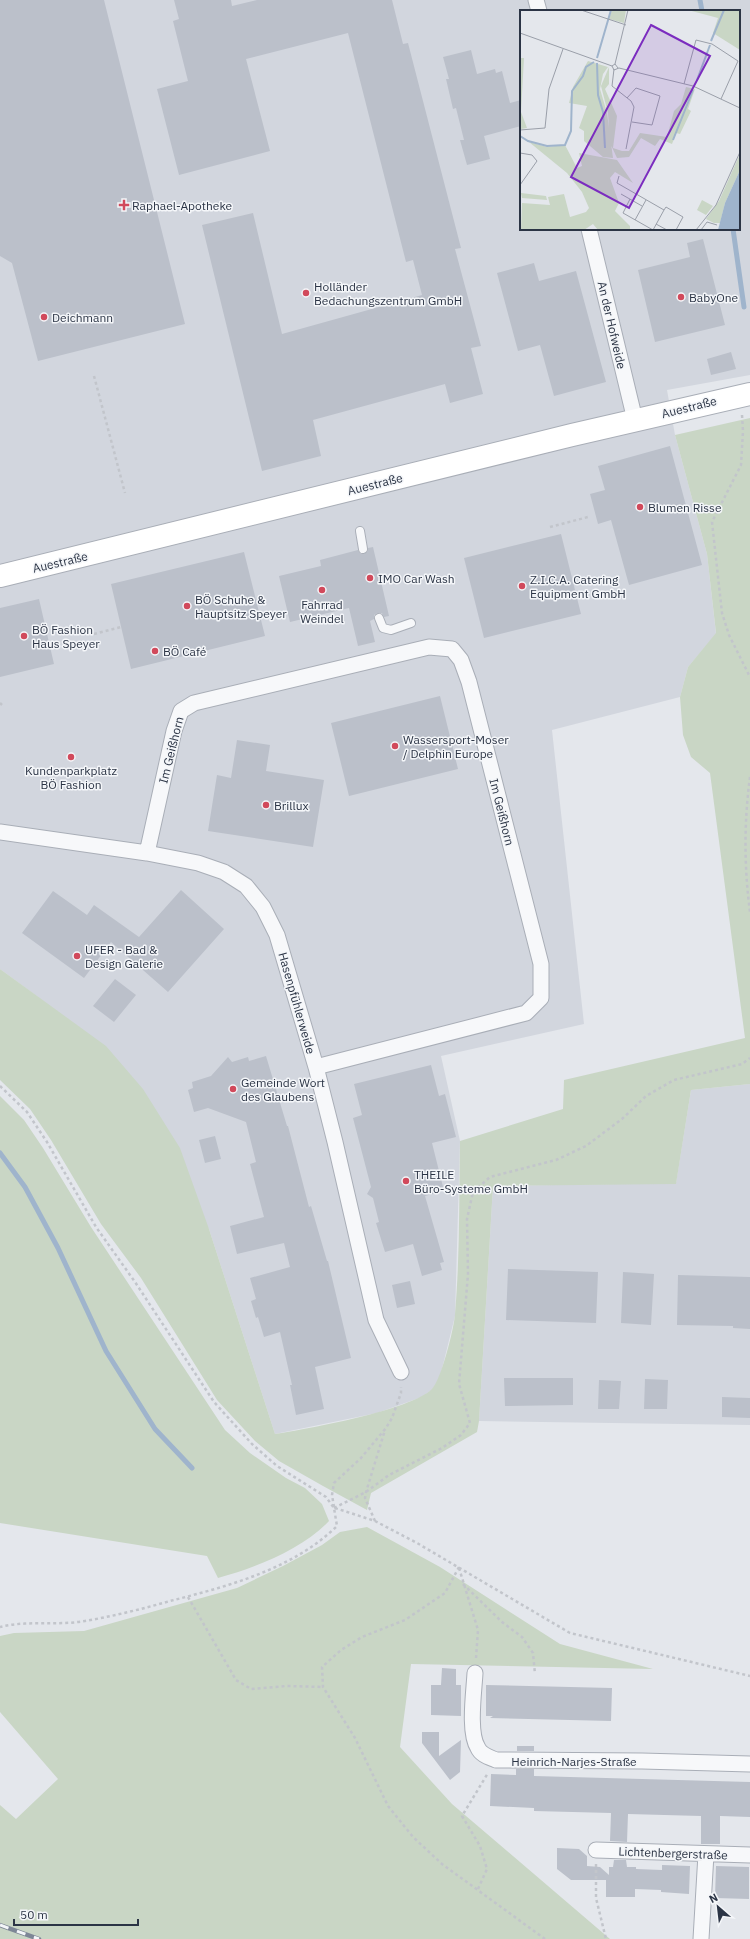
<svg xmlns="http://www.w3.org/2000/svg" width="750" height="1939" font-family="'IBM Plex Sans',sans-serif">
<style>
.built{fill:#d2d6de;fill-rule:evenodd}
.green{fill:#c9d6c5}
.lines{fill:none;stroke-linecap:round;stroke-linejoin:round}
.stream{stroke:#9fb4cc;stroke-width:5}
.building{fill:#bbc0ca}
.lane-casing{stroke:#a9aeb7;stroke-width:10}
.street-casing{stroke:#a9aeb7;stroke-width:17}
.secondary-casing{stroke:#a9aeb7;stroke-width:24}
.path{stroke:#c2c5cb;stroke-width:2.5;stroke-dasharray:3 3;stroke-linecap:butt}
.lane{stroke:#f7f8fa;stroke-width:8}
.street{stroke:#f7f8fa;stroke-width:15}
.secondary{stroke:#fff;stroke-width:22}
.rail-casing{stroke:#7d8696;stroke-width:4.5}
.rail{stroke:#f4f6f9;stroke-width:3;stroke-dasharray:9;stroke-linecap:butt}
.poi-dot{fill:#d1495b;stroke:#f4f6f9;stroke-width:1.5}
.labels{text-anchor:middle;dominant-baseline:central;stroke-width:3;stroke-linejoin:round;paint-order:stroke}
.poi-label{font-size:12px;fill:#2b3445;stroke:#f4f6f9;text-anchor:start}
.street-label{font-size:12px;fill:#2b3445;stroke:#f4f6f9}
.inset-river{fill:none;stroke:#9fb4cc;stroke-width:2}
.inset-road{fill:none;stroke:#9a9fa9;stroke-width:1}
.view{fill:#7b2cbf;fill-opacity:0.15;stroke:#7b2cbf;stroke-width:2}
.inset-edge{fill:none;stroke:#2b3445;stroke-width:2}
</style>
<rect width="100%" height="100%" fill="#e4e7ec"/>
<path class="built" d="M0,0h750v375l-83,15 8,45 32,119 9,80 -28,33 -8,30 -128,33 32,294 -143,32 19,85 -5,175 -15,61 -7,12 -11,8 -45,16 -102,21 -66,-205 -171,-232 -38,-28zM521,11h218v218h-218z
M750,1084v341l-271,-4 14,-235 183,-3 15,-93z"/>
<path class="green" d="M750,418v666l-59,6 -15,94 -183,2 -14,235 -2,11 -106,61 -4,17 -44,-24 -44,-25 -24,-20 -38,-41 -76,-122 -40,-54 -50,-84 -21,-31 -30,-29v-111l106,77 37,43 37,59 29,81 66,205c33,-5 136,-24 157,-45 9,-9 22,-60 23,-75 5,-57 4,-115 5,-173l103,-32 1,-29 181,-42 -35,-265 -19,-16 -8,-22 -3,-38 8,-30 28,-34 -9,-79 -32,-119z
M0,1096l24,24 19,28 48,79 134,203 25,23 36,25 19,10 17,16 7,17c-26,28 -74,47 -111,57l-11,-22 -207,-33z
M367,1527l73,40 120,77 93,25 -242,-5 -11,83 52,57 158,135h-610v-134l16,14 42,-40 -58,-67v-76l14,-3 70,-2 153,-43 46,-22 39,-21 18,-13z"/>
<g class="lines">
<path class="stream" d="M700,0l2,11
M733,229l11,78
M0,1153l25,34 33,61 48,103 49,78 37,39"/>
</g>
<path class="building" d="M0,0h104l81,324 -147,37 -26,-98 -12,-7z
M174,0h57l1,6 25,-6h135l11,44 5,-1 53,205 -6,1 26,97 -10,2 12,46 -33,9 -5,-19 -132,36 8,36 -59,15 -60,-246 51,-12 29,121 140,-39 -9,-35 -7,2 -58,-229 -102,26 24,92 -91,24 -22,-86 31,-8 -15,-60 6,-2z
M471,50l6,24 18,-5 1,4 6,-2 8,32 11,-3v26l-37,10 6,23 -23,6 -7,-25h4l-8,-32 -3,1 -7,-30h3l-6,-22z
M703,239l22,86 -70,17 -17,-72 52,-13 -3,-14z
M534,263l5,18 37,-10 30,111 -52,14 -14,-51 -22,6 -21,-78z
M731,352l5,17 -25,6 -4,-16z
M670,446l32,119 -73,20 -18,-65 -13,4 -8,-30 15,-4 -7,-24z
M561,534l20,80 -97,24 -20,-80z
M373,547l16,69 -5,1 -2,-4h-5l-3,2v4l-4,2 5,21 -17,4 -9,-38 -59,14 -11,-46 42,-10 -1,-6 38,-10 3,4h3l4,-3v-3z
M244,552l21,84 -134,33 -20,-85z
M39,599l15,65 -54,13v-69z
M440,696l18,73 -109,27 -18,-73z
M237,740l33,5 -4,26 58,9 -11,67 -105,-16 9,-56 14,3z
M181,890l43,39 -56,63 -57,-50 -27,36 -62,-45 31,-42 34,24 7,-10 45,32z
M115,979l21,16 -22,27 -21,-16z
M266,1056l21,70h1l21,81 2,-1 16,55h1l23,97 -36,9 9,42 -28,6 -6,-30h2l-12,-53 -16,5 -6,-20 -2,1 -5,-17 5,-2 -6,-21 40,-11 -6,-24 -47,11 -7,-28 34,-9 -14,-53 6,-2 -10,-40 -38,-14 -14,4 -6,-22 5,-2 -1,-6 19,-6 17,-19 4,5 16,-5 1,4z
M431,1065l8,31 6,-2 11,43 -24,6 12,48 -19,5 19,66 -4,1 2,7 -20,6 -9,-32 -28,8 -9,-29 3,-1 -6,-24 -6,-4 4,-7 -18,-69 9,-3 -8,-31z
M215,1136l6,23 -16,4 -6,-23z
M508,1269l90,3 -2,51 -90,-3z
M623,1272l31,2 -3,51 -30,-2z
M678,1275l72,2v52l-17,-1v-2l-56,-1z
M410,1281l5,23 -18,4 -5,-23z
M504,1378h69v27l-68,1z
M645,1379l23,1 -1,29h-23z
M599,1380l22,1 -2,28h-21z
M722,1397l28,1v20l-28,-1z
M442,1668l14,1v16h5v31l-30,-1v-30h10z
M486,1685l126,3 -1,33 -121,-3 3,-2h-7z
M422,1732h17v24l22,-16 -1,32 -10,8 -28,-37z
M517,1746h17v5h-17z
M516,1769h18v7l216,6v35l-30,-1v28h-19v-28l-73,-2 -1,28 -17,-1 1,-28 -77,-2v-3l-44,-2 1,-32 25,1z
M557,1848l22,1 8,7v10l13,1 9,8v-8h4l1,-7h12l1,7h9v2l26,1v-5l28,1 -1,28 -28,-2v-2l-26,-1v8h-29v-17h-35l-14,-11z
M716,1866l33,1v32l-34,-1z"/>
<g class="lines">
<g class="lane-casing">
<path id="lane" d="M360,531l3,18
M379,618l4,10 8,2 20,-7"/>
</g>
<g class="street-casing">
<path id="street" d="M536,0l3,11
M589,229l46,191
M0,832l147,21 51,10 26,9 22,14 17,21 14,28 39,132 19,75 41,178 25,52
M147,853l27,-122 7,-20 13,-8 235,-56 23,2 9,11 8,22 72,282v34l-15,15 -210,54
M475,1673c-1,19 -7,60 3,75 3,7 11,9 18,12l146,1 108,3
M596,1850l154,5
M701,1939l5,-85"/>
</g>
<g class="secondary-casing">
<path id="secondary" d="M0,576l572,-141 178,-41"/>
</g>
<path class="path" d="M94,376l31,117
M742,415l1,16 -2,34 -29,57 10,91 7,22 21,42
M550,527l38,-10
M94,634l27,-7
M0,703l2,2
M750,777c-6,44 -6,90 0,135
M0,1086l27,26 20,30 49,85 39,55 79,120 38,42 25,22 49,31 8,11 3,18c-44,43 -108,60 -167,75 -28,8 -56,15 -85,20 -29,5 -57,-1 -85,6
M334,1507l-2,-12 2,-12 27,-25 25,-30 6,-10 9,-25v-6
M334,1508l32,-16 23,-17 53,-27 19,-13 9,-12 -11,-39 9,-110 -1,-55 6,-27 17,-15 66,-17 30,-14 36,-27 24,-23 28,-16 68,-16 8,-6
M335,1508l40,13 42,22 153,90 180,43
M375,1521l-10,-23 1,-6 19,-62
M459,1567l-14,26 -40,27 -43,17 -21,13 -19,17 1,20 32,51 33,68 25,31 29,27 103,75
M459,1568l19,62 -2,28
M463,1584l39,38 20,15 11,16 2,21
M188,1597l48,83 15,9 35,-3 37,1
M596,1864v34l10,41
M478,1889l9,-20 -7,-23 -18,-30 26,-43"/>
<use href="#lane" class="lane"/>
<use href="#street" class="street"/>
<use href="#secondary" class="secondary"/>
<g class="rail-casing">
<path id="rail" d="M0,1925l39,14"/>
</g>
<use href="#rail" class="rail"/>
</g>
<g class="poi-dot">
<path d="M122 199h4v4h4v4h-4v4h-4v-4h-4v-4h4z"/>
<circle cx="306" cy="293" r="4"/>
<circle cx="681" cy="297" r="4"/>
<circle cx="44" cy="317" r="4"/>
<circle cx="640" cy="507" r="4"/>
<circle cx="370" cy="578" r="4"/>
<circle cx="522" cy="586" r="4"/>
<circle cx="322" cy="590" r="4"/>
<circle cx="187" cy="606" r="4"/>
<circle cx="24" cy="636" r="4"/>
<circle cx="155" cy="651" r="4"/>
<circle cx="395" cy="746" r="4"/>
<circle cx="71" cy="757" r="4"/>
<circle cx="266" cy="805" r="4"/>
<circle cx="77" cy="956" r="4"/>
<circle cx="233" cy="1089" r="4"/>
<circle cx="406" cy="1181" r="4"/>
</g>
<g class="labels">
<g class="poi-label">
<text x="132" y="205">Raphael-Apotheke</text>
<text x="314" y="286">Holländer<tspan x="314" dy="14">Bedachungszentrum GmbH</tspan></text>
<text x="689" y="297">BabyOne</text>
<text x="52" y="317">Deichmann</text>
<text x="648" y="507">Blumen Risse</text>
<text x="378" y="578">IMO Car Wash</text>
<text x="530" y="579">Z.I.C.A. Catering<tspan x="530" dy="14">Equipment GmbH</tspan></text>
<text x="195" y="599">BÖ Schuhe &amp;<tspan x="195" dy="14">Hauptsitz Speyer</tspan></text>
<text x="322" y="604" text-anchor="middle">Fahrrad<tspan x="322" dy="14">Weindel</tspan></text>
<text x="32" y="629">BÖ Fashion<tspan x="32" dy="14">Haus Speyer</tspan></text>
<text x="163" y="651">BÖ Café</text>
<text x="403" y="739">Wassersport-Moser<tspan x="403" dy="14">/ Delphin Europe</tspan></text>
<text x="71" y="770" text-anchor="middle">Kundenparkplatz<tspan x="71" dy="14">BÖ Fashion</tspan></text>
<text x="274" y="805">Brillux</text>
<text x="85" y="949">UFER - Bad &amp;<tspan x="85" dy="14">Design Galerie</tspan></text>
<text x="241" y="1082">Gemeinde Wort<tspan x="241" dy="14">des Glaubens</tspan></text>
<text x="414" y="1174">THEILE<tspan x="414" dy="14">Büro-Systeme GmbH</tspan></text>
</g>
<g class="street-label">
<text transform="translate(612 325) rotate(77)">An der Hofweide</text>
<text transform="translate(689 407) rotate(-14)">Auestraße</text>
<text transform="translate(375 484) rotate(-14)">Auestraße</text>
<text transform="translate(60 562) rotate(-13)">Auestraße</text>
<text transform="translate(171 750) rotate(-76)">Im Geißhorn</text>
<text transform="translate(502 812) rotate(76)">Im Geißhorn</text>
<text transform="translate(297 1003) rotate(74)">Hasenpfühlerweide</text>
<text x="574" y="1761">Heinrich-Narjes-Straße</text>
<text transform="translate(673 1853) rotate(2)">Lichtenbergerstraße</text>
</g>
</g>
<g transform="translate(520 10)">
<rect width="220" height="220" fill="#e4e7ec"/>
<path d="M92,0h14l-2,13 -15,-4zM168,0h52v40l-27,-17 5,-15zM0,48h4l-3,54 6,16 -6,1h-1zM68,51l20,6 -5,7 -3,15 7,24 6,45 -10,-1 -19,-16v-10l-5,-3 8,-22 -18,-3 4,-16zM89,57v17l-4,5 12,27 -4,32 9,3h7l11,-18 27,4 7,-26 7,-7 5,-17 9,2 -7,20 3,2 -11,23 -4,-1 -4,11 -12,-5 -5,7 -14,-8 -12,19 -12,1 -7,-15 -2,-30 -7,-27zM9,132l18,5 18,-2 12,23 5,-2 -3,-13 38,7 16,23 -18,-11 -5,6 9,25 -4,8 15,15v4h-32l-5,-6 -9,6h-63l1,-27 28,2 -2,-8 16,-3 6,23 16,-5 3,-4 -7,-16 -15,-19zM220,144v16l-15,33 -5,20h-6l-8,-4 13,-18zM1,183l25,3 1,4 -25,-2zM182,190l11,6 -7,9 -9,-5z" fill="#c9d6c5"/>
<path d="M220,160v60h-22l7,-27z" fill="#9fb4cc"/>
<path class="inset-river" d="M191,31l13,-31M77,48l14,-48M77,53l1,32 5,17 2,36M177,70l13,-35M0,126l8,5 19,5 18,-1 6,-14 1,-40 11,-15 3,-9 8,-5M153,130l20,-50"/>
<path class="inset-road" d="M61,0l45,15M0,23l92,33M95,54l13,-54M98,58l-3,-4 -3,2 2,4 5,-2 74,18 47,22M94,59l-2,17 19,15 3,6 -8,42M164,74l12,-44 16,4 26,17 -17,38M107,88l9,-10 24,8 -8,29 -20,-3M0,120l25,-2 4,-39 14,-40M0,143l12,2 5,6 -17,24M99,166l-2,7 47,27M0,183v34M101,184l21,12M110,189l-7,14 30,17 11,-20M144,200l2,-3 17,10 -7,13M115,210l11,-20M136,214l11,6M176,220l20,-25 24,-53M181,220l6,-8 10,3"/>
<path class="view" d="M131,15l59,31 -81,152 -58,-31z"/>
<rect width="220" height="220" class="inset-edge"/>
</g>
<g transform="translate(718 1907) rotate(332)" stroke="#f4f6f9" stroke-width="3" paint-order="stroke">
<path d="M0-3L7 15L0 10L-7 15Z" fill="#2b3445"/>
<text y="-6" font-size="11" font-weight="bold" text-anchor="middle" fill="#2b3445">N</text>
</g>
<path d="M14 1919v6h124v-6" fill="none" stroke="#2b3445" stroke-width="2"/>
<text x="20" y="1919" font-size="12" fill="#2b3445" stroke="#f4f6f9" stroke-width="3" paint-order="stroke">50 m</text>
</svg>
